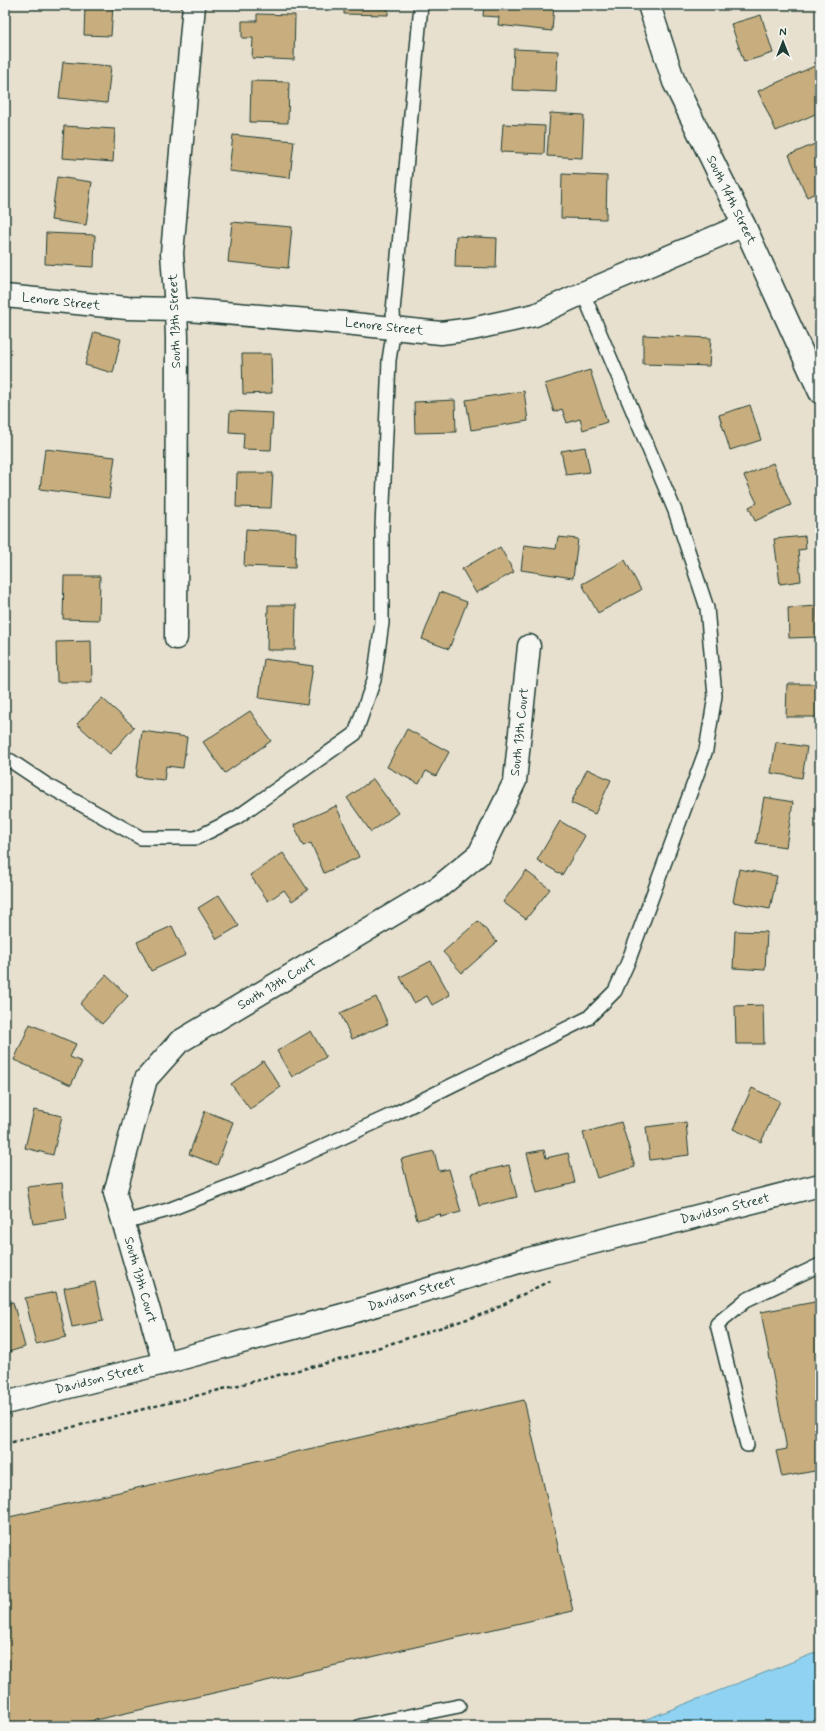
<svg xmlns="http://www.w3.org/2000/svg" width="825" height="1731" font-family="Mynerve,sans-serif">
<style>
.water{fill:#8fd2f1;stroke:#6296a5}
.building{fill:#c8ae7e;stroke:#1f3d34}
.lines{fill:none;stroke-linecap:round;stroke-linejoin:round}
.lane-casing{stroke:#1f3d34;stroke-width:16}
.street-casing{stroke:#1f3d34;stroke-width:25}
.secondary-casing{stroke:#1f3d34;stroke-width:25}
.path{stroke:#1f3d34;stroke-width:2.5;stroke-dasharray:4 3;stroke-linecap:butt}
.lane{stroke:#f6f6f2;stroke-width:13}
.street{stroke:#f6f6f2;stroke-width:22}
.secondary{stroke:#f6f6f2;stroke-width:22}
.labels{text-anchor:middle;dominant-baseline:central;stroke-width:3.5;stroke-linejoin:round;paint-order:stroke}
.street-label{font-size:13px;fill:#1f3d34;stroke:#f6f6f2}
</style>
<rect width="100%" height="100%" fill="#e8e0cf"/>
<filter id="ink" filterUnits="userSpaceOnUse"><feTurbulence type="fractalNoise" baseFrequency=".025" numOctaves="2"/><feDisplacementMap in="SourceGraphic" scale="8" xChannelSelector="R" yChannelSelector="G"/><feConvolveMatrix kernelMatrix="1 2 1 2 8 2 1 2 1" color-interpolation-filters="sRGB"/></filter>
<g filter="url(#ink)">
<path class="water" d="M820,1651v75h-191z"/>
<path class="building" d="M85,5l28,1 -2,30 -27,-1z
M344,5h44v10l-44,-1z
M484,5h70l-2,26 -54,-6 1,-8 -16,-1z
M257,14l38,1 -1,45 -42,-2 1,-20h-11v-17h15z
M761,15l12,38 -29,9 -13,-38z
M514,49l44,2 -2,41 -44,-2z
M63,62l48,4 -4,37 -48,-5z
M817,65l3,7v40l-44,19 -18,-40z
M251,81l38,1 -1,41 -38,-1z
M550,113l34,2 -2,43 -35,-2z
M503,124l42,2 -1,28 -43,-2z
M64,126l51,3 -2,33 -51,-4z
M233,135l61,6 -4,37 -61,-7z
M817,143l3,7v41l-13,6 -18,-42z
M562,174l45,2 -1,43 -45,-1z
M57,177l35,5 -6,43 -35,-5z
M232,222l60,5 -4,41 -60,-6z
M46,233l49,2 -1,32 -49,-3z
M456,236l41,2 -1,30 -41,-1z
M94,332l27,7 -8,34 -28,-8z
M643,335l68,3 -2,28 -66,-2z
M242,354h29l1,39 -29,1z
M590,370l17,52 -24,8 -3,-11 -13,4 -5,-14 -8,3 -9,-28z
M524,391l4,30 -57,9 -5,-30z
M455,400l1,32 -41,1 -1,-31z
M750,405l11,35 -31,10 -11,-35z
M230,411l43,2 -2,37 -28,-1 1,-16 -15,-1z
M585,447l5,25 -24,3 -5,-24z
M45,449l70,8 -6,41 -69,-9z
M773,463l18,42 -36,16 -6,-14 8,-4 -13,-27z
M237,473h36l-2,35 -35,-1z
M246,529l50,3 -1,36 -51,-2z
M805,536l1,13 -8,1 3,31 -21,3 -6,-45z
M558,537l20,2 -5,39 -52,-8 3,-25 32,4z
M500,547l14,25 -38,21 -14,-24z
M625,560l16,30 -43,23 -16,-29z
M64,576h36l-1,44 -36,-1z
M440,592l27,10 -18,47 -27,-10z
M268,605h28l-1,45h-28z
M817,606l1,31 -29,1 -1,-30z
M91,641l1,41h-35l-1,-40z
M264,659l49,7 -6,39 -48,-7z
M787,684h30v33h-31z
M102,698l32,29 -24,27 -33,-30z
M250,711l21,30 -46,32 -22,-31z
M407,729l42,23 -13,24 -10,-5 -7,13 -32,-17z
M142,731l45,6 -4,31 -17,-2 -2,14 -28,-3z
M776,742l31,5 -5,31 -31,-5z
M587,769l24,11 -16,34 -24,-11z
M373,779l25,34 -27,19 -24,-34z
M764,797l29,5 -7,45 -30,-4z
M336,806l23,51 -35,16 -13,-30 -8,3 -9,-21z
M560,821l25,15 -23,39 -25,-15z
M283,853l25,37 -16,11 -8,-11 -16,11 -18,-26z
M739,869l38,7 -7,33 -37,-7z
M526,871l24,18 -24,30 -23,-17z
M219,895l20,31 -22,13 -19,-31z
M478,921l19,21 -35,31 -19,-21z
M172,926l14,29 -35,16 -14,-29z
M735,931l32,1 -2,38 -32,-2z
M431,961l19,34 -18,10 -5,-9 -13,7 -14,-26z
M106,975l22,21 -26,28 -22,-20z
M376,997l12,27 -36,15 -12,-26z
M763,1005l1,39h-28l-1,-38z
M30,1024l46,20 -6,13 12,5 -11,23 -57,-25z
M311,1031l15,26 -34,20 -15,-26z
M263,1061l18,26 -31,22 -19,-25z
M752,1088l28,13 -19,41 -28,-13z
M34,1110l28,6 -9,39 -28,-7z
M205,1111l28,11 -16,43 -28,-11z
M621,1122l14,45 -38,11 -14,-45z
M686,1122l3,33 -39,5 -4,-33z
M544,1150l2,8 22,-5 7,30 -38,10 -10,-40z
M434,1151l5,20 10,-2 12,43 -20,5 -1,-3 -23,6 -16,-61z
M509,1165l8,32 -38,9 -8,-32z
M62,1183l5,36 -34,5 -6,-37z
M95,1282l8,39 -31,6 -8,-39z
M56,1292l10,45 -30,7 -11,-46z
M820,1301v169l-38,7 -6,-26 11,-2 -26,-137z
M13,1302l12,45 -20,6v-49z
M524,1400l49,211 -504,115h-64v-208z"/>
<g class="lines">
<g class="lane-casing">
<path id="lane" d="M5,760l6,1 39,26 91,51h55l40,-20 119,-84 19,-54 8,-57v-95l7,-168 5,-32 -1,-17 28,-306
M124,1222l44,-12 101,-39 127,-58 192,-95 27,-27 13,-29 78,-212 9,-54 -8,-88 -32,-97 -92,-218
M747,1445l-30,-121 29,-24 74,-35
M360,1726l99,-20"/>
</g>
<g class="street-casing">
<path id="street" d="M5,296l122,12 49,1 168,14 97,10 31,-4 63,-14 48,-22 161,-68
M176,638l1,-300 -1,-29 -4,-56 22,-248
M164,1363l-49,-170 31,-114 33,-37 260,-155 40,-33 36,-73 14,-135"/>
</g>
<g class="secondary-casing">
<path id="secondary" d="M649,5l25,77 70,143 76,167
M5,1403l159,-40 182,-49 179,-54 295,-75"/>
</g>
<path class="path" d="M5,1444l341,-86 143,-46 62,-32"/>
<use href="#lane" class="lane"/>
<use href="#street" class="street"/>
<use href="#secondary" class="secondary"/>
</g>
</g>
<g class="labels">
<g class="street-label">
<text transform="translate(731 200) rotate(64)">South 14th Street</text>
<text transform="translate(61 302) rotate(6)">Lenore Street</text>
<text transform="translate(175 321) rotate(-92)">South 13th Street</text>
<text transform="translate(384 327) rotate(6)">Lenore Street</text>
<text transform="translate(520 732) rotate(-84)">South 13th Court</text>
<text transform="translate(277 984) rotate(-31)">South 13th Court</text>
<text transform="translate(725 1209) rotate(-14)">Davidson Street</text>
<text transform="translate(140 1280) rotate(74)">South 13th Court</text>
<text transform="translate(412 1294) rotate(-17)">Davidson Street</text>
<text transform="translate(100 1379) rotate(-14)">Davidson Street</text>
</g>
</g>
<rect width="825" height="1731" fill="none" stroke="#f6f6f2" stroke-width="20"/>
<rect x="10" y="10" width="805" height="1711" fill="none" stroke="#1f3d34" stroke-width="1.5" filter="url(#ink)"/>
<g transform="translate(783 42)" stroke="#f6f6f2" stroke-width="3" paint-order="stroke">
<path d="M0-3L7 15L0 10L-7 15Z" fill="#1f3d34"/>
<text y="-6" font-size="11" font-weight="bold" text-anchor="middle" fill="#1f3d34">N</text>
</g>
</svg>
